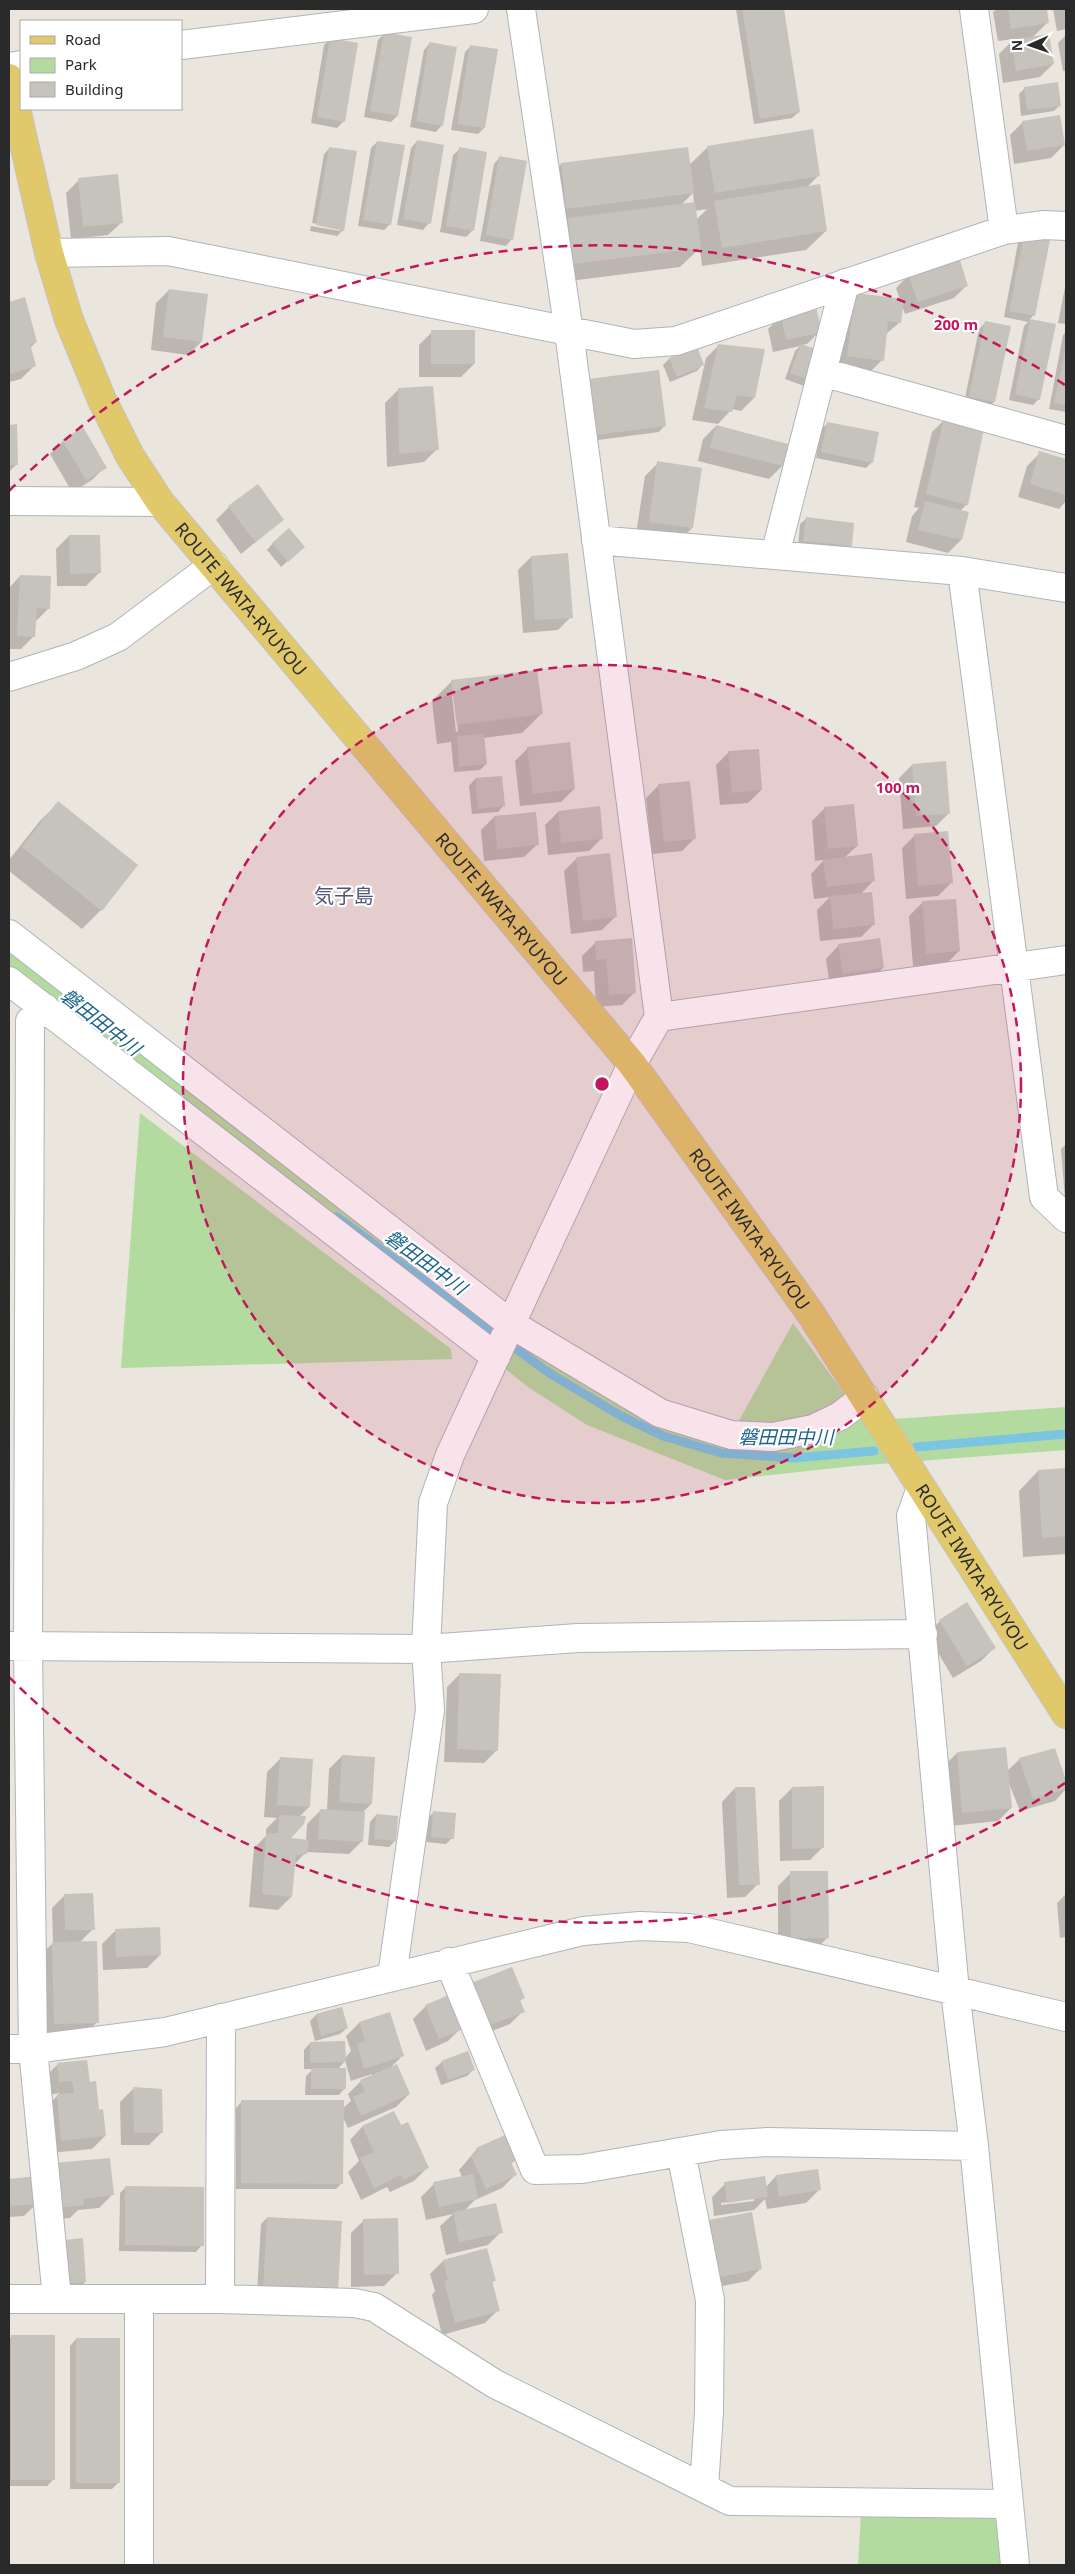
<svg xmlns="http://www.w3.org/2000/svg" width="1075" height="2574" font-family="'Noto Sans','Noto Sans JP',sans-serif">
<style>
.green{fill:#b3dba0}
.shadow{fill:#0003;fill-rule:evenodd}
.lines{fill:none;stroke-linecap:round;stroke-linejoin:round}
.stream{stroke:#7bc5e1;stroke-width:9}
.building{fill:#c6c3bc}
.minor-casing{stroke:#b1b3bc;stroke-width:30}
.major-casing{stroke:#c3c3c3;stroke-width:30}
.minor{stroke:#fff;stroke-width:28}
.major{stroke:#e1c86b;stroke-width:28}
.ring{fill:none;stroke:#c2185b;stroke-width:2.5;stroke-dasharray:9 6}
.labels{text-anchor:middle;dominant-baseline:central;stroke-width:4.5;stroke-linejoin:round;paint-order:stroke}
.street-label{font-size:18px;fill:#2a2a2a;stroke:#fff}
.water-label{font-size:19px;font-style:italic;fill:#1c648c;stroke:#fff}
.quarter-label{font-size:20px;fill:#4f5676;stroke:#fff}
.centre{fill:#c2185b;stroke:#fff;stroke-width:2.5}
.ring-label{font-size:15px;text-anchor:middle;font-weight:bold;fill:#c2185b;stroke:#fff;stroke-width:4.5;stroke-linejoin:round;paint-order:stroke}
</style>
<rect width="100%" height="100%" fill="#eae5dd"/>
<path class="green" d="M9,934l460,369 262,132 62,-112 60,83 40,13 173,-12v43l-212,16 -129,14 -138,-55 -59,-38 -192,-154 -327,-252z
M140,1113l311,236 1,10 -331,9z
M861,2514h134l8,51h-145z"/>
<path class="shadow" d="M736,9h46l17,103 -7,6 -38,6z
M997,9h48l3,13 -16,16 21,26 -13,13 -37,6 -4,-29 15,-15 -16,2 -5,-29z
M1053,9h13v20l-9,2z
M384,34l13,82 -6,6 -27,-5 14,-77z
M1066,35v36h-3l-5,-28z
M331,39l13,82 -7,7 -26,-5 13,-78z
M430,43l12,82 -6,7 -26,-5 14,-77z
M471,46l26,4 -13,78 -6,6 -27,-4 14,-78z
M1025,88l35,17 -6,6 -33,5 -2,-22z
M1023,122l41,23 -13,13 -37,6 -4,-29z
M417,141l12,82 -6,7 -26,-5 14,-77z
M377,142l13,82 -6,6 -26,-4 13,-78z
M708,147l111,28 -13,13 20,43 -20,19 -104,16 -2,-18 -20,19 -126,16 -12,-100 19,-19 128,1zM693,193l1,10 -13,2zM707,209l-11,11 -1,-9z
M330,148l13,82 -6,6 -27,-5 1,-5 29,5v-3l-28,-5 12,-69z
M460,149l26,4 -14,78 -6,6 -26,-5 13,-77z
M500,157l12,82 -6,7 -26,-5 14,-77z
M79,180l43,42 -14,13 -37,4 -5,-46z
M1025,237l8,79 -4,4 25,5 -15,74 -6,6 -24,-5 15,-74 4,-4 -24,-5 14,-74z
M909,275l58,10 -13,13 -49,16 -3,-8 -2,16 -15,13 -3,25 -13,13 -34,-4 20,-74 45,5 -4,-12z
M1066,282v42l-8,-1z
M169,290l32,52 -13,13 -37,-5 5,-47z
M25,299l11,43 -6,6 4,18 -13,13 -12,3v-79z
M781,316l39,15 -13,13 -5,1 19,7 -17,34 -19,-7 10,-28 5,-5 -27,6 -5,-23z
M985,323l24,4 -15,75 -6,6 -24,-5 15,-74z
M432,332l42,32 -13,13h-42v-32z
M1066,332v80l-17,-3 14,-74z
M719,345l35,53 -13,13 -9,-2 -14,15 -26,-4 14,-62z
M669,359l34,5 -6,7 -27,11 -7,-17z
M582,387l83,38 -6,7 -69,9z
M398,390l39,59 -13,13 -37,5 -2,-64z
M945,419l22,85 -7,7 1,29 -13,13 -42,-11 6,-26 7,-8 -5,-1 18,-75z
M828,423l44,39 -6,6 -50,-10 5,-29z
M9,426h7l1,38 -8,8z
M716,426l71,19 -5,21 -13,13 -71,-18 5,-22z
M63,441l42,26 -13,13 -20,12 -22,-38z
M1040,453l26,7v41l-7,8 -41,-12 9,-31z
M658,463l34,65 -13,13 -43,-7 9,-58z
M229,507l54,13 -42,34 -25,-34z
M807,518l46,6 -3,22 -6,6 -46,-5 2,-23z
M69,536l30,37 -13,13h-29l-1,-37z
M273,543l24,10 -16,14 -14,-17z
M531,557l40,60 -13,13 -35,3 -5,-63z
M20,576l29,32 -14,14 -1,14 -13,13h-12v-61z
M452,681l89,33 -19,19 -39,5 3,26 -6,6 -26,2 -3,-30 -14,2 -5,-43zM452,696h2l4,35 -2,1z
M528,748l46,41 -13,13 -41,4 -5,-45z
M729,752l32,38 -13,13 -28,2 -4,-40z
M912,765l37,48 -13,13 -33,3 -4,-51z
M475,779l29,26 -6,7 -26,2 -3,-28z
M659,785l36,53 -13,13 -30,3 -6,-56z
M58,803l43,107 -19,19 -73,-58v-11l30,-38z
M825,808l32,38 -13,12 30,22 -14,15 14,29 -13,13 -41,4 -3,-31 13,-13 -16,2 -3,-25 13,-14 -9,1 -3,-40z
M558,812l44,26 -13,13 -41,4 -3,-30z
M494,817l44,27 -14,13 -40,4 -3,-31z
M915,835l36,48 -13,13 -32,3 -4,-51z
M577,858l38,59 -13,13 -31,4 -7,-63z
M955,900l4,51 -13,13 -33,2 -4,-50 13,-13z
M595,943l40,49 -13,13 -26,2 -2,-36 -11,1 -1,-16z
M839,945l44,23 -13,13 -40,6 -4,-28z
M1066,1144v55h-1l-4,-50z
M1066,1469v85l-43,3 -4,-66 19,-20z
M940,1621l54,27 -13,13 -28,17 -26,-44z
M460,1674l37,76 -13,13 -40,-1 3,-75z
M1054,1749l12,35v5l-11,12 -35,10 -12,-30 3,27 -13,13 -48,5 -6,-60 13,-13 50,18 13,-12z
M342,1756l29,48 -9,9v28l-13,13 -43,-2 -13,14 -2,31 -13,13 -29,-3 5,-59 12,-12v-7l11,-11 -13,-1 3,-45 13,-13 29,48 -10,10 -11,22 18,2 1,-17 13,-13h7l2,-42z
M735,1788l23,96 -13,13 -18,1 -5,-96z
M792,1788l31,59 -13,13 -30,1 -1,-60z
M434,1812l18,26 -6,6 -20,-2 1,-23z
M376,1815l19,26 -6,6 -21,-2 2,-23z
M791,1873l37,64 -13,13 -37,1v-65z
M1066,1894v43l-6,1 -3,-35z
M65,1895l28,34 -13,13 17,80 -19,20 -43,1 -2,-81 20,-19 -1,-35z
M115,1931l45,24 -13,13 -44,2 -1,-26z
M471,1984l52,14 -4,4 4,9 -13,13 -36,14z
M426,2006l35,22 -13,13 -22,10 -13,-32z
M341,2008l6,20 -7,6 -25,7 -5,-20 6,-6z
M389,2014l14,41 -14,14 20,25 -13,13 -48,21 -6,-13v68l-6,6h-100v-81l6,-7 100,8 9,-8 -3,-7 13,-13 11,-5v-2l-21,7 -6,-20 -8,9 8,18 -6,7h-34l1,-19 7,-7h-9v-19l6,-7 35,15 6,-7 -5,-15 13,-13z
M442,2062l32,7 -7,7 -26,9 -6,-17z
M58,2064l31,19 16,53 -13,13 -43,4 -4,-45 15,-15 -13,2 -2,-18z
M133,2089l29,43 -13,13h-28l-1,-43z
M394,2113l33,55 -13,13 -24,11 -3,-5 -26,13 -13,-28 11,-11 -9,-21 12,-13z
M477,2149l38,11 -4,4 4,11 -13,13 -27,12 -11,11 37,21 -13,13 -42,10 -6,-29 13,-12 -27,6 -5,-23 13,-13 28,-7 -3,-7z
M776,2176l43,14 -13,13 -39,6 -2,-10 -11,11 -40,6 -2,-19 13,-13 41,3zM754,2198v3l-33,4v-2z
M41,2177l71,18 -13,13 -21,2 -8,8 -24,2z
M36,2178l1,25 -13,13 -15,1v-37z
M126,2187l76,58 -6,7 -77,-1 1,-58z
M751,2214l10,54 -13,13 -41,8 -11,-54 13,-13z
M267,2218l74,5 -84,70 4,-69z
M364,2220l33,53 -13,13 -33,1v-54z
M59,2247l26,35 -6,6 -17,1z
M443,2261l52,19 -4,4 7,26 -13,13 -43,12 -10,-40 3,-4 -5,-17z
M11,2337l42,143 -6,6h-38v-147z
M76,2339l43,143 -7,7h-42v-143z"/>
<g class="lines">
<path class="stream" d="M337,1217l212,156 72,43 42,20 58,17 73,5 80,-7
M916,1447l150,-13"/>
</g>
<path class="building" d="M742,9h42l16,103 -40,7z
M1008,9h39l2,14 -38,6z
M384,32l28,5 -14,79 -28,-5z
M1049,34l5,30 -38,7 -5,-31z
M330,38l28,5 -13,79 -28,-5z
M429,42l28,5 -14,79 -27,-5z
M470,45l28,4 -13,79 -28,-4z
M1058,82l3,24 -34,4 -3,-23z
M1060,115l5,30 -38,6 -5,-30z
M813,129l7,47 -105,17 -8,-47z
M417,140l27,5 -13,79 -28,-5z
M377,141l28,4 -14,80 -28,-5z
M329,147l28,4 -13,80 -28,-6z
M459,147l28,5 -13,79 -28,-5z
M688,147l6,46 -128,16 -5,-46z
M499,156l28,5 -14,79 -27,-5z
M118,174l5,49 -40,4 -5,-49z
M820,184l7,47 -105,17 -8,-47z
M695,202l6,46 -128,16 -5,-46z
M1024,235l26,5 -15,76 -26,-5z
M959,257l9,29 -50,16 -10,-28z
M169,289l39,5 -6,48 -39,-5z
M855,293l49,6 -3,24 -13,-2 -4,40 -37,-5z
M25,297l12,45 -7,2 6,22 -27,8v-72z
M816,307l6,25 -36,8 -5,-25z
M1030,319l26,5 -16,76 -25,-6z
M985,321l26,5 -16,76 -26,-5z
M431,330h44v34h-44z
M718,344l47,5 -10,49 -18,-3 -5,17 -28,-4z
M801,344l21,7 -10,30 -22,-8z
M697,346l7,19 -27,12 -8,-19z
M1066,347v58l-12,-2z
M659,370l7,56 -70,9 -8,-56z
M433,386l6,64 -40,4 -1,-66z
M944,418l40,11 -16,76 -42,-11z
M827,422l52,10 -6,31 -52,-11z
M17,424l1,41h-9v-40z
M716,425l72,19 -5,22 -73,-18z
M83,427l24,41 -21,12 -24,-40z
M1039,451l27,8v36l-36,-11z
M657,461l45,7 -9,60 -44,-6z
M258,484l26,36 -29,22 -27,-36z
M925,501l44,11 -7,28 -44,-10z
M806,517l48,6 -2,23 -49,-5z
M289,528l16,19 -17,15 -16,-19z
M69,535h31l1,38 -31,1z
M568,553l5,65 -38,2 -4,-64z
M20,575l31,1 -1,33 -13,-1 -2,29 -18,-1z
M537,670l6,44 -86,11 -6,-45z
M484,734l3,30 -28,3 -2,-31z
M570,742l5,47 -42,5 -6,-47z
M759,749l3,41 -30,3 -4,-42z
M946,761l4,53 -34,2 -4,-52z
M502,776l3,30 -27,3 -3,-31z
M690,781l6,58 -32,3 -6,-58z
M58,801l80,64 -36,46 -80,-64z
M854,804l4,42 -30,3 -4,-42z
M600,806l3,33 -42,4 -3,-32z
M536,812l3,33 -42,4 -3,-33z
M948,831l5,52 -35,3 -4,-52z
M610,853l7,64 -34,4 -7,-64z
M872,853l3,28 -48,6 -4,-27z
M872,892l3,33 -42,4 -3,-33z
M956,899l4,52 -34,3 -4,-53z
M632,938l4,55 -27,2 -3,-36 -10,1 -1,-19z
M880,938l4,30 -41,6 -5,-30z
M1066,1468v68l-24,2 -4,-68z
M967,1602l29,46 -29,18 -28,-46z
M459,1673l42,1 -3,77 -41,-2z
M1006,1747l6,61 -50,5 -5,-61z
M1055,1748l11,32v9l-33,10 -14,-41z
M342,1755l33,2 -3,47 -33,-2z
M280,1757l33,2 -3,48 -33,-2z
M824,1786v62l-32,1v-62z
M735,1787h20l5,98h-21z
M320,1809l45,3 -2,30 -45,-3z
M433,1811l23,2 -2,26 -23,-2z
M376,1814l22,2 -2,25 -22,-2z
M279,1815l27,1 -2,8 -13,14 18,2 -2,14 -11,1 -4,42 -30,-3 4,-60 12,-1z
M790,1871h38l1,67h-38z
M93,1893l2,37h-30l-1,-36z
M160,1927l1,28 -45,2 -1,-28z
M97,1941l2,82 -45,1 -2,-82z
M512,1967l13,31 -5,2 5,12 -38,14 -16,-43z
M449,1995l14,34 -24,10 -14,-34z
M342,2007l6,21 -27,8 -5,-22z
M390,2012l14,44 -40,13 -7,-25 8,-3 -6,-19z
M345,2041l1,21 -36,1v-21z
M468,2051l7,19 -27,10 -7,-19z
M87,2060l3,22 6,-1 3,29 4,-1 3,27 -45,5 -4,-47 17,-1 -2,-12 -13,1 -2,-19z
M397,2064l13,30 -49,22 -8,-19 12,-5 -5,-12z
M311,2068h35v21h-35z
M133,2087l29,2 1,44h-29z
M241,2100h103l-1,84 -102,-1z
M394,2111l7,14 7,-3 21,46 -26,12 -2,-5 -27,13 -14,-30 14,-6 -12,-26z
M505,2135l12,25 -6,2 6,13 -31,14 -15,-33 7,-4 -2,-4z
M110,2158l4,37 -31,4 1,6 -26,3 -4,-45z
M818,2169l3,21 -42,7 -3,-22z
M473,2174l5,25 -39,8 -6,-25z
M37,2176l2,28 -30,2v-27z
M765,2176l3,21 -41,6 -3,-21z
M125,2186l79,1v59l-79,-1z
M496,2203l7,30 -44,9 -6,-30z
M752,2212l10,57 -42,8 -11,-57z
M267,2217l75,4 -4,71 -75,-4z
M398,2218l1,56 -35,1 -1,-56z
M83,2238l3,44 -18,2 -4,-44z
M487,2248l9,33h-4l8,30 -45,12 -11,-42 4,-1 -5,-20z
M11,2335h44v145h-44z
M76,2338h44v145h-44z"/>
<g class="lines">
<g class="minor-casing">
<path id="minor" d="M521,9l48,323 90,685
M974,9l30,221
M181,45l293,-36
M9,67l12,-2
M49,253l119,-2 466,93 42,-3 328,-111 40,-5 22,1
M822,372l244,68
M9,501l151,1
M596,540l366,31 104,17
M775,555l70,-272
M962,571l82,626 22,21
M9,677l67,-21 42,-19 96,-72
M9,934l502,390 149,89 71,22 42,2 40,-8 27,-13 25,-19
M9,981l487,376
M45,1008l-15,13 -2,625 5,403 24,250
M921,1488l-10,28 44,475 19,155 41,419
M9,1646l417,3 152,-11 345,-4
M449,1962l86,208 47,-1 139,-24 46,-3 207,4
M392,1976l38,-266 -4,-61 7,-146 17,-48 104,-224 78,-167 27,-47 407,-57
M9,2049h24l132,-17 418,-101 57,-5 49,2 377,89
M681,2152l29,148 -1,112 -5,76
M9,2299h211l1,-281
M220,2299l134,4 20,4 121,77 235,117 278,3
M139,2565v-266"/>
</g>
<g class="major-casing">
<g id="major">
<path id="s1" d="M9,78l40,175 20,67 33,80 28,56 30,46 472,562 179,250 255,400"/>
</g>
</g>
<use href="#minor" class="minor"/>
<use href="#major" class="major"/>
</g>
<circle cx="602" cy="1084" r="419" fill="#c2185b" fill-opacity=".12"/>
<g class="ring">
<circle cx="602" cy="1084" r="419"/>
<path d="M1065 1783A838 838 0 0 1 9 1677M9 491A838 838 0 0 1 1065 385"/>
</g>
<g class="labels">
<g class="street-label">
<text stroke="none"><textPath href="#s1" startOffset="580">ROUTE IWATA-RYUYOU</textPath></text>
<text stroke="none"><textPath href="#s1" startOffset="985">ROUTE IWATA-RYUYOU</textPath></text>
<text stroke="none"><textPath href="#s1" startOffset="1390">ROUTE IWATA-RYUYOU</textPath></text>
<text stroke="none"><textPath href="#s1" startOffset="1795">ROUTE IWATA-RYUYOU</textPath></text>
</g>
<g class="water-label">
<text transform="translate(101 1022) rotate(38)">磐田田中川</text>
<text transform="translate(426 1262) rotate(36)">磐田田中川</text>
<text x="786" y="1437">磐田田中川</text>
</g>
<g class="quarter-label">
<text x="344" y="895">気子島</text>
</g>
</g>
<circle cx="602" cy="1084" r="8" class="centre"/>
<g class="ring-label">
<text x="956" y="330">200 m</text>
<text x="898" y="793">100 m</text>
</g>
<rect width="1075" height="2574" fill="none" stroke="#2a2a2a" stroke-width="20"/>
<rect x="20" y="20" width="162" height="90" fill="#ffffff" stroke="#aaaaaa"/>
<rect x="30" y="36" width="25" height="8" fill="#e1c86b" stroke="#aaaaaa"/>
<text x="65" y="45" font-size="15" fill="#2a2a2a">Road</text>
<rect x="30" y="58" width="25" height="15" fill="#b3dba0" stroke="#aaaaaa"/>
<text x="65" y="70" font-size="15" fill="#2a2a2a">Park</text>
<rect x="30" y="82" width="25" height="15" fill="#c6c3bc" stroke="#aaaaaa"/>
<text x="65" y="95" font-size="15" fill="#2a2a2a">Building</text>
<g transform="translate(1030 45) rotate(268)" stroke="#ffffff" stroke-width="4" paint-order="stroke">
<path d="M0-4L9 19L0 12L-9 19Z" fill="#2a2a2a"/>
<text y="-8" font-size="14" font-weight="bold" text-anchor="middle" fill="#2a2a2a">N</text>
</g>
</svg>
